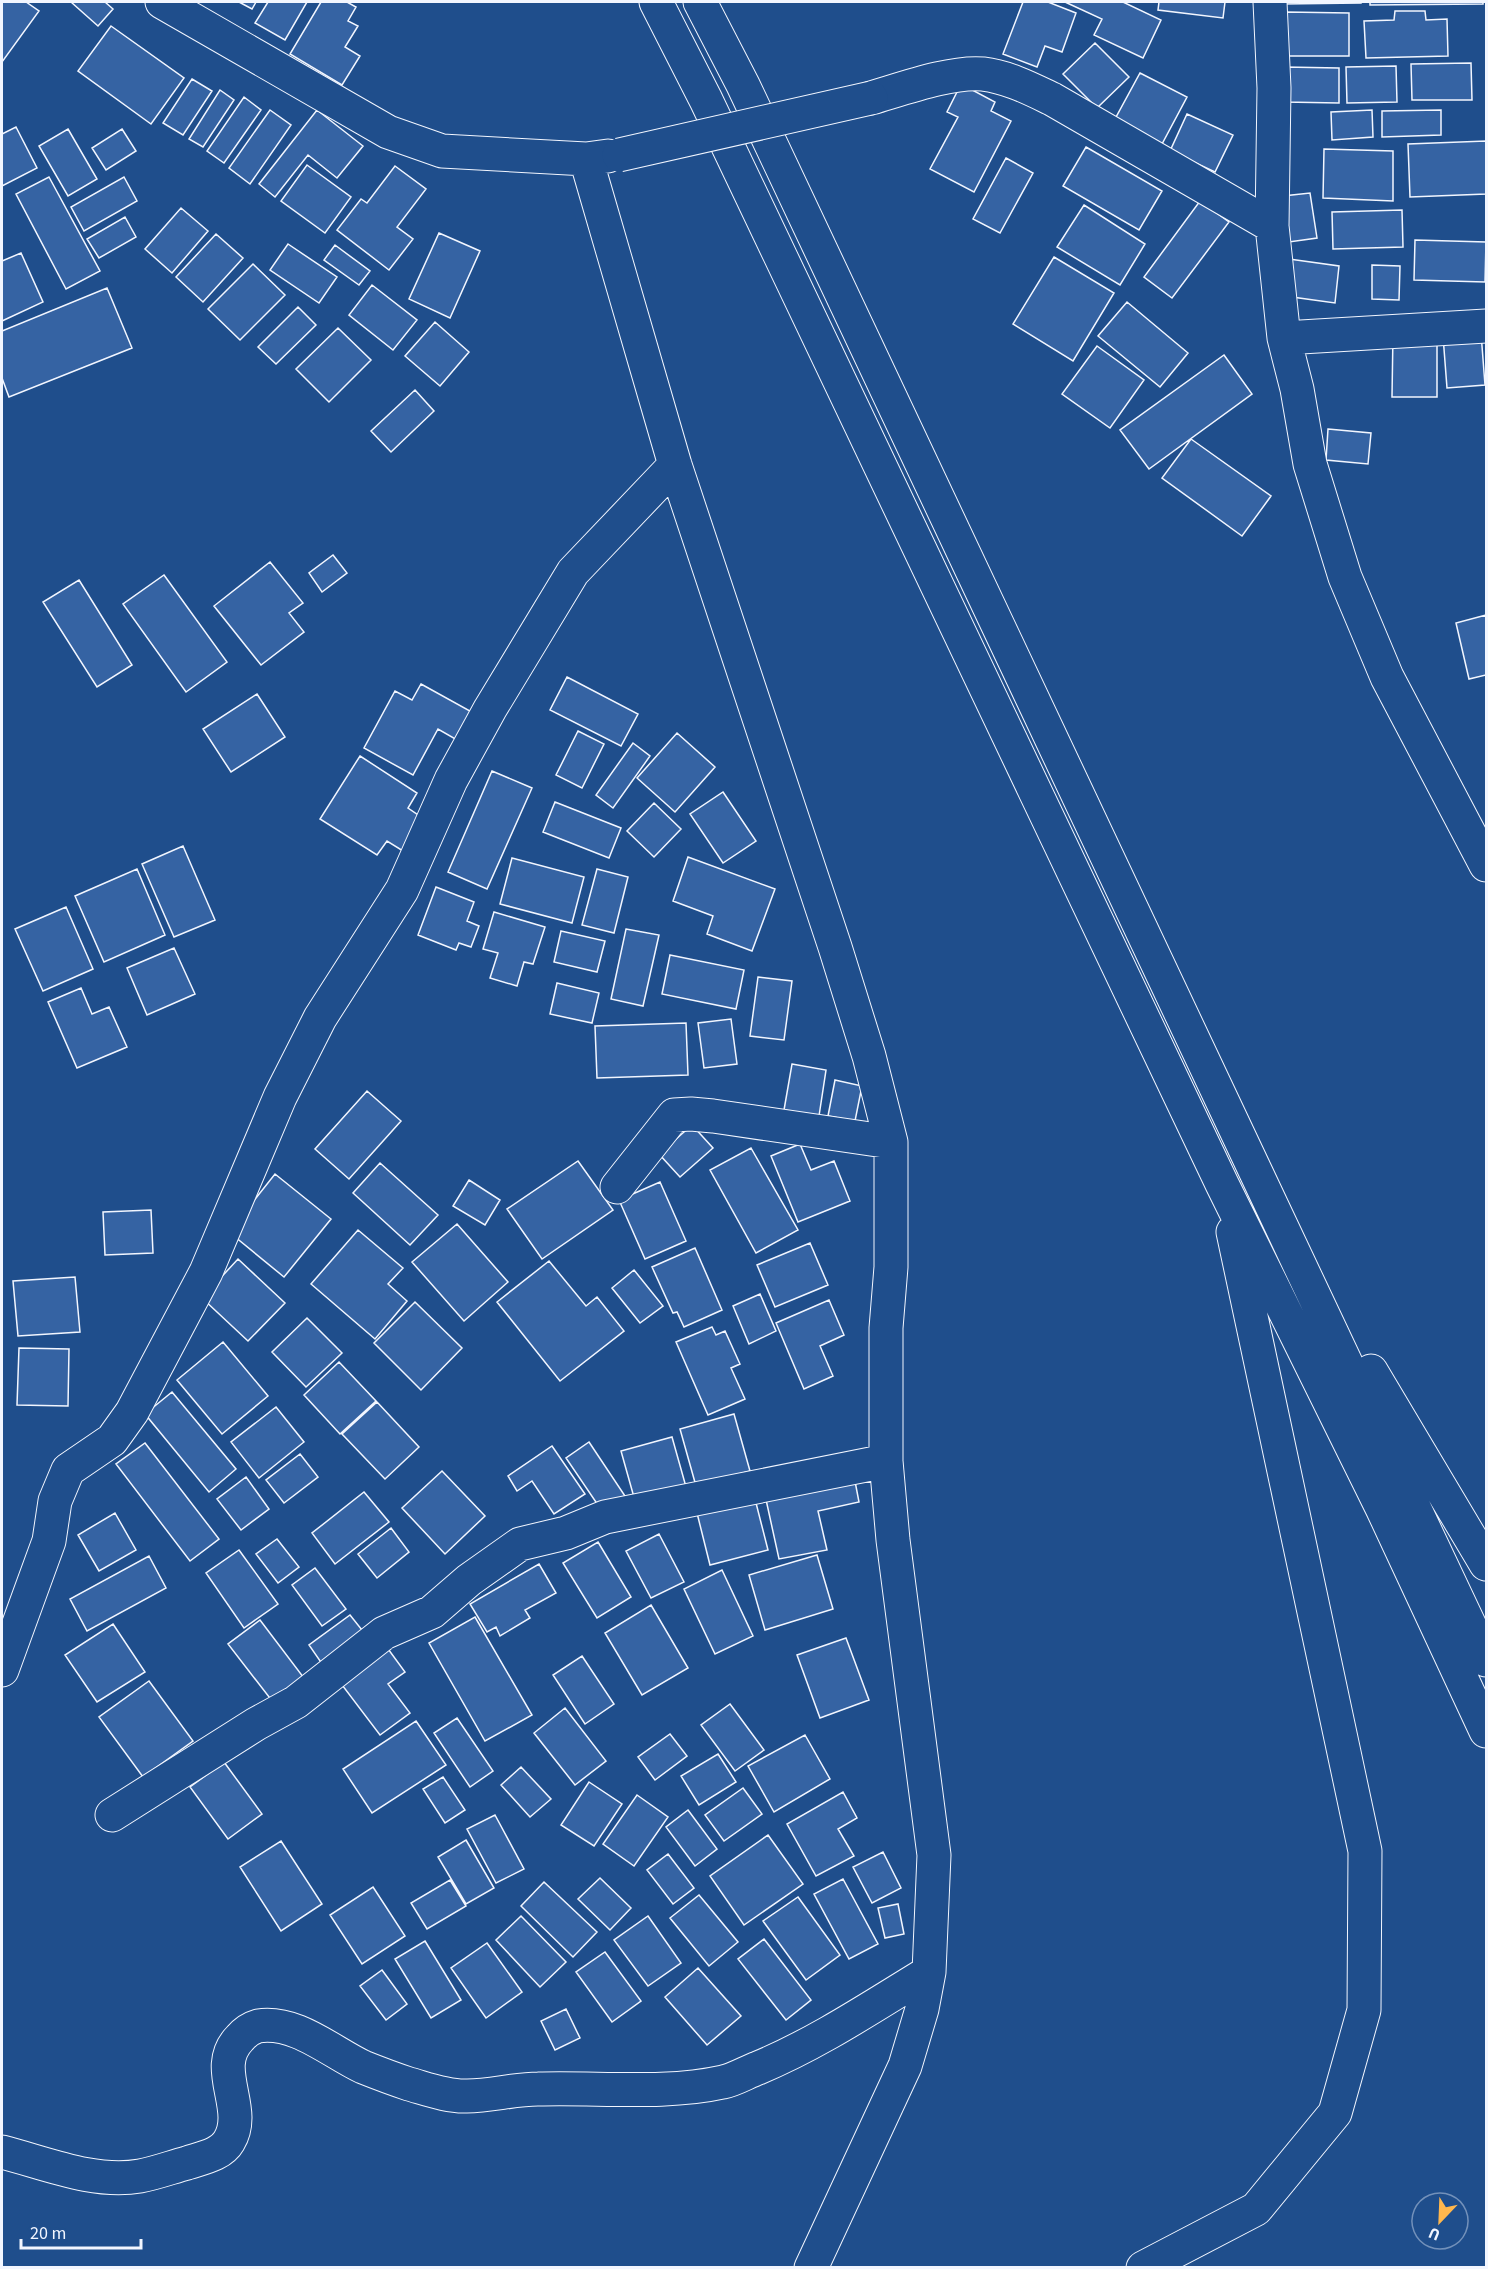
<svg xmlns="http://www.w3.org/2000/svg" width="1488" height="2269" font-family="'Source Sans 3',sans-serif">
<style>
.building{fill:#3563a3;stroke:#f2f6ff;stroke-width:1.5}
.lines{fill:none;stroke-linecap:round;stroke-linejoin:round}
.street-casing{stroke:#f2f6ff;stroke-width:35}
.highway-casing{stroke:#f2f6ff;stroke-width:35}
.street{stroke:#1f4e8c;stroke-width:33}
.highway{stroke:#1f4e8c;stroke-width:33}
.street-bridge-casing{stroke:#f2f6ff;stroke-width:35;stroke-linecap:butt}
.street-bridge{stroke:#1f4e8c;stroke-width:33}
</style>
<rect width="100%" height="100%" fill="#1f4e8c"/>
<path class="building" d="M2,2h24l13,9 -37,51z
M71,2h34l8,7 -15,17z
M239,2h17l-4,7z
M268,2h39l-22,38 -30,-17z
M321,2h26l9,5 -8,14 10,5 -13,21 15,9 -18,29 -52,-31z
M1023,2h25l28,11 -14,39 -17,-6 -8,21 -34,-13z
M1065,2h58l38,18 -18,38 -49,-23 8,-16z
M1159,2h66l-2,16 -65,-8z
M1282,2h79v1l-79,1z
M1370,2h113v2l-113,1z
M1395,11h30l1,9 21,-1 1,37 -82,2 -2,-37 30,-1z
M1286,12l63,1v43h-63z
M111,26l73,52 -33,46 -73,-53z
M1095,43l34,34 -32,31 -34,-34z
M1471,63l1,37h-60l-1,-36z
M1396,66l1,36 -50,1 -1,-36z
M1284,67l55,1v35l-55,-1z
M1140,73l47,24 -25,47 -47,-25z
M192,79l20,12 -29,44 -20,-12z
M961,84l34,18 -4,9 20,10 -37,71 -44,-23 28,-52 -11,-5z
M220,90l14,10 -31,47 -14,-8z
M244,97l17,13 -37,53 -17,-12z
M270,110l21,15 -41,59 -21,-16z
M317,110l46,36 -26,32 -29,-23 -33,42 -16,-13z
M1372,110l1,27 -41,3 -1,-28z
M1441,110v25l-59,2v-26z
M1187,114l46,21 -18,37 -45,-21z
M16,127l21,41 -35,18v-52z
M68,129l29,50 -29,17 -29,-50z
M122,129l14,22 -30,19 -14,-22z
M1486,141v53l-76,3 -2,-53z
M1086,147l76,44 -23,39 -76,-44z
M1324,149l69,2v50l-70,-3z
M1006,158l27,15 -33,60 -27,-14z
M307,165l44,32 -26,36 -44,-32z
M395,166l31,23 -29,38 16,12 -24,31 -52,-40 24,-31 6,4z
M49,177l51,94 -34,18 -50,-95z
M124,177l13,24 -53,30 -13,-24z
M1310,193l7,45 -28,4 -6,-46z
M1200,201l29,21 -57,76 -28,-21z
M1084,205l61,39 -25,41 -63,-38z
M181,208l27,23 -36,42 -27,-24z
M1402,210l1,37 -70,2 -1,-37z
M125,217l11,20 -37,21 -12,-19z
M439,233l41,18 -30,67 -41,-19z
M216,234l27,24 -40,44 -27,-25z
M1415,240l71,2 -1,40 -71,-2z
M288,244l49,33 -18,26 -49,-33z
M335,245l35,26 -11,14 -35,-25z
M21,253l22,49 -41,19v-60z
M1054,257l60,36 -41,68 -60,-37z
M1289,259l50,7 -4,37 -50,-7z
M253,264l32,31 -45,45 -32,-31z
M1372,265l28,1 -1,34 -27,-1z
M372,285l45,35 -24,30 -44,-35z
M107,288l25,60 -123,49 -7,-19v-47z
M1127,302l61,51 -28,34 -62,-51z
M298,307l18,18 -40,39 -18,-17z
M435,322l34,30 -29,34 -35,-30z
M338,328l33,32 -42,42 -33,-33z
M1393,332l44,1v64h-45z
M1481,333l4,52 -38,3 -4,-52z
M1097,346l47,34 -34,48 -48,-34z
M1224,355l28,39 -103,75 -29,-39z
M415,390l19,21 -43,41 -20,-21z
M1328,429l43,4 -3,31 -42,-4z
M1191,439l80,57 -29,40 -80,-58z
M333,555l14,18 -25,19 -13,-19z
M270,562l33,41 -14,10 15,19 -43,33 -47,-59z
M164,575l63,87 -41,30 -63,-88z
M79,580l53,85 -35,22 -54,-85z
M1486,615v60l-17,4 -13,-56z
M567,677l71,37 -17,32 -71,-36z
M421,684l58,32 -15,28 -26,-15 -25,46 -49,-27 31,-57 17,9z
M257,694l28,43 -54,35 -28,-43z
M578,731l26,13 -22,44 -26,-13z
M677,733l38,34 -40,45 -38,-34z
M633,743l17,13 -37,52 -17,-13z
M360,756l57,37 -9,15 16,11 -21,32 -16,-10 -10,14 -57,-36z
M492,771l40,17 -45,101 -39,-17z
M723,792l33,49 -33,22 -33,-49z
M555,802l66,26 -12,30 -66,-26z
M654,803l27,26 -27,28 -27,-26z
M183,846l32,74 -41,17 -32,-73z
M688,857l87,32 -23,62 -45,-17 6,-18 -40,-15z
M512,858l72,19 -12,46 -72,-19z
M137,869l28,66 -61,27 -29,-66z
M597,869l31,8 -14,56 -32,-8z
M436,887l38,15 -7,19 12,5 -8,21 -12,-4 -3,7 -38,-15z
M66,907l27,62 -50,22 -28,-62z
M494,912l51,15 -12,37 -9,-2 -7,24 -27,-8 8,-25 -15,-4z
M626,929l33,6 -16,71 -32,-7z
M561,931l44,10 -8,31 -43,-10z
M174,948l21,46 -48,21 -20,-47z
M670,955l74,15 -8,39 -74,-15z
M758,977l34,4 -8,59 -34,-4z
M557,983l42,10 -7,30 -42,-9z
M81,988l11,26 17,-7 18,40 -50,21 -29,-66z
M731,1019l6,45 -33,4 -6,-45z
M686,1023l2,52 -91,3 -2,-52z
M792,1064l34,6 -7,46 -35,-6z
M835,1080l27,6 -7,35 -27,-5z
M367,1091l34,30 -52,58 -34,-30z
M692,1125l21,23 -33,29 -21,-23z
M800,1144l11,26 23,-9 16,40 -52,21 -27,-66z
M751,1148l47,82 -42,23 -46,-83z
M578,1161l35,49 -71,49 -35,-50z
M380,1163l58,52 -28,30 -57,-52z
M275,1174l56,45 -47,58 -55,-45z
M469,1180l31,20 -15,25 -32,-19z
M660,1182l26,59 -41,18 -26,-59z
M151,1210l2,43 -48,2 -2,-43z
M457,1224l51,58 -44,39 -52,-59z
M358,1230l45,38 -15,16 19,17 -32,38 -64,-55z
M810,1243l18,42 -53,22 -18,-42z
M695,1248l27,62 -38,17 -7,-15 -4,1 -21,-46z
M238,1259l47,44 -37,38 -46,-43z
M549,1261l37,45 11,-9 27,34 -64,50 -63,-79z
M634,1270l29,36 -23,17 -28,-35z
M75,1277l5,55 -62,4 -5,-55z
M760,1294l16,37 -27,13 -16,-38z
M829,1300l15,35 -24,11 13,30 -29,13 -28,-66z
M415,1302l47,46 -41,42 -47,-47z
M307,1318l35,35 -36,34 -34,-35z
M712,1327l4,8 9,-4 15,33 -9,4 14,31 -37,16 -32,-73z
M223,1342l45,54 -46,38 -45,-54z
M19,1348l50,1 -1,57 -51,-1z
M339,1362l37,39 -36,33 -36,-39z
M172,1392l64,77 -27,23 -64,-78z
M377,1402l42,45 -34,32 -43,-45z
M276,1407l28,35 -45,36 -28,-36z
M734,1414l16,57 -54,15 -16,-57z
M672,1437l16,57 -51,14 -16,-57z
M589,1442l38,57 -23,15 -38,-56z
M145,1443l74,96 -29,22 -74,-97z
M552,1446l33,48 -31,20 -22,-33 -15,10 -9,-15z
M300,1454l18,23 -34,26 -18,-23z
M442,1471l43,45 -40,38 -43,-46z
M854,1476l5,26 -41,9 9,39 -48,9 -14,-64z
M246,1477l23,32 -28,21 -24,-31z
M364,1492l25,30 -54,42 -23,-31z
M755,1499l13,51 -58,15 -13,-52z
M115,1513l21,37 -37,21 -21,-36z
M391,1528l18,24 -32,26 -19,-24z
M659,1534l25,48 -33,16 -25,-47z
M277,1539l22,28 -21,16 -22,-29z
M598,1542l33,55 -34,21 -34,-55z
M239,1550l39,54 -34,24 -38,-55z
M817,1555l16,54 -68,21 -16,-55z
M149,1556l17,32 -79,43 -17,-32z
M539,1564l17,29 -31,17 5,8 -30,18 -4,-9 -9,5 -17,-28z
M315,1568l31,41 -24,17 -30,-41z
M722,1570l31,66 -38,18 -31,-65z
M651,1605l37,63 -46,27 -37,-62z
M350,1615l20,25 -43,31 -18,-26z
M475,1617l57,98 -47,26 -56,-98z
M260,1620l47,62 -31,24 -48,-62z
M113,1624l32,48 -48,30 -32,-47z
M846,1638l23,62 -49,18 -23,-63z
M383,1642l22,30 -17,12 22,29 -30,22 -44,-58z
M582,1656l32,48 -29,20 -32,-49z
M149,1681l44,60 -50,36 -44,-60z
M730,1704l34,46 -29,21 -34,-46z
M565,1708l41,53 -31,24 -41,-52z
M457,1718l36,53 -23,16 -36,-54z
M416,1721l30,44 -74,48 -29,-44z
M670,1734l17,22 -32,24 -17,-23z
M805,1735l25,44 -56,33 -26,-46z
M718,1754l18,28 -37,23 -18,-29z
M224,1762l38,52 -34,25 -38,-52z
M521,1767l30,32 -21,18 -29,-32z
M443,1777l22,33 -20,13 -22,-34z
M589,1782l33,22 -28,42 -33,-21z
M743,1788l19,26 -38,27 -19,-26z
M843,1792l14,26 -19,11 16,27 -38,20 -29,-52z
M637,1795l31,22 -34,49 -31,-22z
M688,1810l29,39 -22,17 -29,-39z
M495,1815l29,54 -28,14 -29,-54z
M768,1835l35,49 -59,41 -34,-49z
M466,1840l28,48 -28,16 -28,-47z
M281,1841l41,63 -41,27 -41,-64z
M883,1852l18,36 -29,15 -19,-36z
M668,1854l26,34 -21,16 -26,-34z
M600,1878l31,30 -21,22 -32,-31z
M843,1879l35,65 -29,15 -35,-65z
M450,1880l16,26 -39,23 -16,-26z
M544,1882l53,50 -24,25 -52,-51z
M373,1887l32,49 -43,28 -32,-49z
M699,1895l39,47 -29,24 -39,-48z
M798,1897l42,58 -34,25 -43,-59z
M898,1904l6,30 -19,4 -7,-30z
M521,1916l45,46 -26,25 -44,-47z
M648,1916l33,47 -33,23 -34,-46z
M764,1939l47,61 -25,20 -48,-61z
M425,1941l36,59 -30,18 -36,-59z
M487,1943l35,49 -36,26 -35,-50z
M605,1952l36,49 -29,21 -36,-50z
M698,1968l43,48 -34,29 -42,-48z
M382,1970l25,34 -21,16 -26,-34z
M566,2009l14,29 -25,12 -14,-29z"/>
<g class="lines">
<g class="street-casing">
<path id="street" d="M162,2l226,130 54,19 144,8 22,-3
M1270,2l4,86 -2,138 12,112 13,51 13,75 35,113 42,100 99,188
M871,98c31,-9 80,-27 112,-24 25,3 48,15 69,25l220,127
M586,159l89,306 160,482 34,109 22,86v125l-5,61v133l7,79 41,315 -5,117 -7,37 -17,57 -94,202
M1284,338l202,-12
M617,1187l57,-72 17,-1 22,2 178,26
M2,1670l47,-129 6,-40 13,-31 44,-30 20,-28 74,-140 74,-175 40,-79 82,-128 49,-110 39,-71 83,-137 102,-107
M112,1815l144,-91 40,-22 88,-69 48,-21 37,-32 51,-36 46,-11 39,-16 281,-56
M2,2152c43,11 92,32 138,24 16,-3 32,-9 47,-13 15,-5 34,-8 42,-22 20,-33 -19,-73 11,-103 5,-6 11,-10 18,-12 38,-6 73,26 105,41 15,6 31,12 46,17 18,5 39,13 58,12 24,0 47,-7 71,-7 59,-2 127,6 185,-7 11,-2 24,-10 35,-14 60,-25 115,-62 171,-96"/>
</g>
<g class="highway-casing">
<path id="highway" d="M656,2l50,98 516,1084 161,326 103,221
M700,2l43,83 743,1575
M1371,1371l115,193
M1143,2268l113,-59 79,-96 29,-103 1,-159 -132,-619"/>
</g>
<use href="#street" class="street"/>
<use href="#highway" class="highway"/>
<g class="street-bridge-casing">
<path id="street-bridge" d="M619,155l252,-57"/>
</g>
<use href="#street-bridge" class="street-bridge"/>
</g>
<rect width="1488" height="2269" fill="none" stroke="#f2f6ff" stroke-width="6"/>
<g transform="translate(1440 2221) rotate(203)"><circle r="28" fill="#1f4e8c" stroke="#7391ba" stroke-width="1.5"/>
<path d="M0-4.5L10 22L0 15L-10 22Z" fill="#ffb74d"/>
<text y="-9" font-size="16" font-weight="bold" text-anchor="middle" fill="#f2f6ff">U</text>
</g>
<path d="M21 2239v9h120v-9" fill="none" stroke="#f2f6ff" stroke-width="3"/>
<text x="30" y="2239" font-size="18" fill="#f2f6ff" stroke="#1f4e8c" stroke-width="4.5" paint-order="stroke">20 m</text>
</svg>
